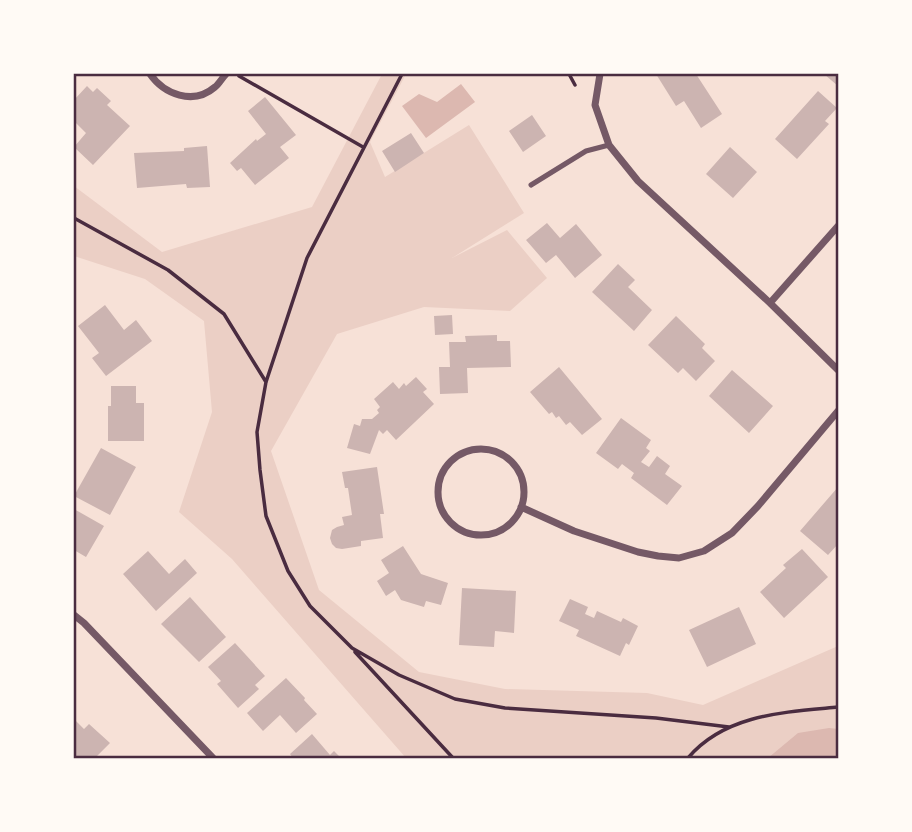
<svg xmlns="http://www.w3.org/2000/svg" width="912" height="832" font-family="'Archivo Narrow',sans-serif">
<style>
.green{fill:#ebcfc5}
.water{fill:#dcb8b0}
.building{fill:#ccb4b1}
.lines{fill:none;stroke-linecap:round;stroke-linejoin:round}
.path{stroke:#4a2c40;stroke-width:3.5}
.service{stroke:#755966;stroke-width:5}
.minor{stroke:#755966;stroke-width:7}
.neatline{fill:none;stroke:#4a2c40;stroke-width:2.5}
</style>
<rect width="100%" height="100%" fill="#f7e1d7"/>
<path class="green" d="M382,74h24l-36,68 15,35 84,-52 55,88 -72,45 55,-28 40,48 -37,33 -86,-4 -87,27 -66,117 48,139 100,82 86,17 142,4 56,12 135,-59v112h-432l-174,-199 -53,-47 33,-100 -8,-91 -59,-42 -71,-23v-70l88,66 150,-45z"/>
<path class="water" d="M461,84l14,18 -49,36 -24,-32 17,-12 18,8z
M829,728l9,1v29h-70l30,-25z"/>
<path class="building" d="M656,74h40l26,40 -21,14 -17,-27 -8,5z
M824,74h14v12z
M87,86l6,6 4,-4 14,13 -4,4 23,21 -37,39 -19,-18 12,-14 -12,-12v-21z
M818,91l19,17 -12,13 4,3 -32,35 -22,-20z
M265,97l31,38 -16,12 9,11 -34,27 -14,-17 -4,3 -7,-8 26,-24 1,2 9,-7 -18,-23z
M532,115l14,21 -23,16 -14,-21z
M411,133l13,20 -29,19 -13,-21z
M207,146l3,41 -23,1 -1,-4 -49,4 -3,-35 50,-2v-3z
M730,147l27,25 -24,26 -27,-24z
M547,223l13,15 16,-14 26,31 -27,23 -19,-23 -10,8 -20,-23z
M618,264l17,16 -7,7 24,23 -18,21 -42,-39z
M105,305l19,25 12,-10 16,21 -46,35 -14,-18 7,-5 -21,-27z
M452,315l1,19 -18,1 -1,-19z
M676,316l29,28 -3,4 13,13 -19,20 -13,-13 -5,5 -30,-28z
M497,335v6h13l1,26 -44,1 1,25 -28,1 -1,-27h11l-1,-25h17l-1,-6z
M559,367l43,52 -20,16 -12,-13 -4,3 -7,-9 -3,2 -4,-6 -3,2 -19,-22z
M732,370l41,36 -24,27 -40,-37z
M416,377l11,12 -4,3 11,12 -38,36 -9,-10 -4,4 -4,-4 -9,24 -23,-6 7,-24 6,2 2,-7h10l7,-6 -2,-3 3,-3 -6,-8 19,-17 6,7 5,-6 2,3z
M111,386h25v17h8v38h-36v-35h3z
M621,418l30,22 -5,8 4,3 -9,11 8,5 8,-11 13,10 -5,8 17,12 -15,19 -36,-27 3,-5 -12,-9 -4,5 -22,-16z
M101,448l35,19 -26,48 -36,-19z
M377,467l7,47h-4l3,24 -22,3v5l-19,3 -6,-1 -4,-4 -2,-6 2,-8 5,-3 7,-2 -2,-8 10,-2 -4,-27h-3l-3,-16z
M838,487v57l-10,11 -28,-24z
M74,509l30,17 -18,31 -12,-7z
M403,546l18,28 27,9 -7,22 -15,-4 -2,6 -23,-7 -6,-10 -9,6 -9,-15 12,-8 -8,-13z
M802,549l26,28 -44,41 -24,-26 26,-24 -3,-3z
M148,551l21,23 16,-15 12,14 -41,38 -33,-37z
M462,588l54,3 -2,42 -19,-2 -1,16 -35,-2z
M190,597l36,40 -27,25 -38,-38z
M570,599l18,8 -3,7 9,4 3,-7 24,11 2,-4 15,8 -9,19 -3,-2 -6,13 -44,-20 3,-6 -20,-9z
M739,607l17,37 -49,23 -18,-37z
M235,643l30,33 -10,9 4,4 -21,19 -21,-24 4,-3 -13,-14z
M286,678l19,20 -1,2 13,14 -21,19 -16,-18 -17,16 -16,-18z
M74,719l10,10 5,-5 21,19 -15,15h-21z
M312,734l18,21 4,-4 7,7h-48l-3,-4z"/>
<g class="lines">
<path class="path" d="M402,74l-95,184 -41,124 -9,50 3,38 6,46 22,55 22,35 42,42 47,27 56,24 50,9 151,10 73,9
M569,74l6,11
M239,76l124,71
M74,218l94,52 56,44 42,68
M355,652l98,106
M688,758c37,-44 98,-46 150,-51"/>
<path class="service" d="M531,185l55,-34 23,-6"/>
<path class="minor" d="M150,74c14,20 43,32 65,13 4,-3 7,-9 11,-13
M600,74l-5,31 14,40 29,36 132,122 68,67
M770,303l68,-77
M438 492a43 43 0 1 1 86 0a43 43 0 1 1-86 0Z
M521,507l53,24 64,21 20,4 21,2 25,-7 28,-18 26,-27 80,-95
M74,615l10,8 129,135"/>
</g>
<rect width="912" height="832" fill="none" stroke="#fffaf5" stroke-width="150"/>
<rect x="75" y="75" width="762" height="682" class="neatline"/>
</svg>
